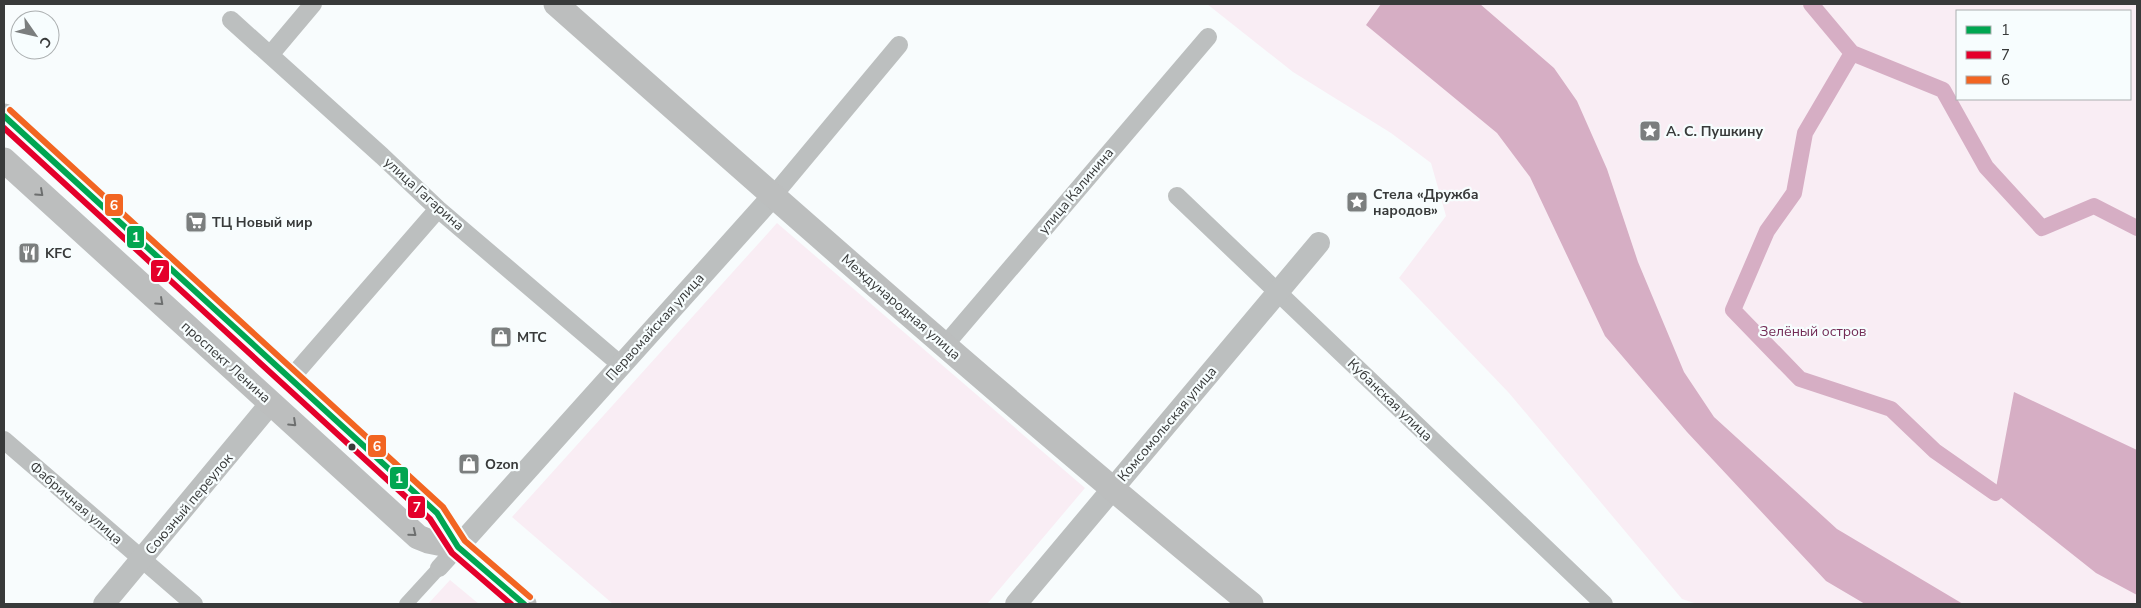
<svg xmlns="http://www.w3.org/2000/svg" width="2141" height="608" font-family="'Nunito Sans',sans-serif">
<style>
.green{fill:#f9edf4;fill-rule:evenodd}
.water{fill:#d6aec4}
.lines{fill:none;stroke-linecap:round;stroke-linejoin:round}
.canal{stroke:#d6aec4;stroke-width:16}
.pedestrian{stroke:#bcbfbf;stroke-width:14}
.minor{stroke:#bcbfbf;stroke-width:18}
.tertiary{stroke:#bcbfbf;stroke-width:22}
.secondary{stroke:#bcbebe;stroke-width:25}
.bus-1-casing{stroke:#f7fdfe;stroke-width:10}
.bus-2-casing{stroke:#f7fdfe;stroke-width:10}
.bus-3-casing{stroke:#f7fdfe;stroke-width:10}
.bus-1{stroke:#00a651;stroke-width:6}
.bus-2{stroke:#e4002b;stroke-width:6}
.bus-3{stroke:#f26522;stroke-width:6}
.oneway{stroke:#6d6f6f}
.bus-dot{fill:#383a3a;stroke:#f7fdfe;stroke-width:2}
.labels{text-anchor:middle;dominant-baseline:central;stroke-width:4.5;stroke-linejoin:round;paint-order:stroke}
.poi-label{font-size:14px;font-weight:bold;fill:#383a3a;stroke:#f7fdfe;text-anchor:start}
.street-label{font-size:14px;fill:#383a3a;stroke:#f7fdfe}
.park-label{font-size:14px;fill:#732b55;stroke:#f7fdfe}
.line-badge{stroke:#f7fdfe;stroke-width:2}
.badge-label{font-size:14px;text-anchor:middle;font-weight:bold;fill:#fff}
</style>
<rect width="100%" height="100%" fill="#f8fcfd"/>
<path class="green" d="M1207,4h930v600h-440l-15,-5 -173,-206 -110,-115 47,-62 -15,-53 -40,-30 -98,-61zM1957,11h173v88h-173z
M777,223l308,265 -98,116h-374l-101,-87z
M450,580l29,24h-51z"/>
<path class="water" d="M1381,4h99l74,64 23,33 30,68 31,93 46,110 30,45 123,112 126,75h-98l-39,-23 -139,-149 -82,-96 -75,-159 -33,-44 -131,-108z
M2014,392l123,58v145l-41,-22 -101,-80z"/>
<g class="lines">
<path class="canal" d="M1811,4l41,49 91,37 43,77 56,61 52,-22 43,22
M1852,53l-47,80 -11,60 -27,38 -34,79 67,69 91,30 44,42 60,42"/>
<path class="pedestrian" d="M406,604l33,-36"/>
<path class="minor" d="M231,20l151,136 56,53 183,156
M270,55l43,-51
M773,196l126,-151
M1177,196l427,408
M945,345l263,-308
M291,378l147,-169
M4,440l190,164
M439,568l19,-21"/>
<path class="tertiary" d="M458,547l315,-351
M104,604l167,-201
M1016,604l303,-361"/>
<path class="secondary" d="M556,4c229,203 459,406 695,600
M4,116l433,397 21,34 66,57
M4,160l414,377 10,4 30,6"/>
<g class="bus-1-casing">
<path id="bus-1" d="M4,116l433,397 21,34 66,57"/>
</g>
<g class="bus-2-casing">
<path id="bus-2" d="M4,128l426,391 22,34 59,51"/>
</g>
<g class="bus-3-casing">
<path id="bus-3" d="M10,110l433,397 22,34 65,56"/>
</g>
<use href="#bus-1" class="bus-1"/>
<use href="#bus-2" class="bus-2"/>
<use href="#bus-3" class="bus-3"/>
</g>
<defs><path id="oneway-chevron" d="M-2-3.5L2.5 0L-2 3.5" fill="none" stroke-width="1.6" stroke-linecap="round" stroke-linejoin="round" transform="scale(1.25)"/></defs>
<g class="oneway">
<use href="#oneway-chevron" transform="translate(40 193) rotate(42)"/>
<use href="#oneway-chevron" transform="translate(160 302) rotate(42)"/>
<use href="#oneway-chevron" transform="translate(293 423) rotate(43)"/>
<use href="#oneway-chevron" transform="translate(413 533) rotate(39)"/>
</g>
<defs>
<g id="sight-square" transform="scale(1.125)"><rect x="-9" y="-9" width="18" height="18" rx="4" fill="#7b7e7e" stroke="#f7fdfe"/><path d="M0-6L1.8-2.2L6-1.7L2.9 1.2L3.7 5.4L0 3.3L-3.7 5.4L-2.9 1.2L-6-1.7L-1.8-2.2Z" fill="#fff"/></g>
<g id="supermarket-square" transform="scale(1.125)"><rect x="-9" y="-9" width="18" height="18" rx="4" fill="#7b7e7e" stroke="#f7fdfe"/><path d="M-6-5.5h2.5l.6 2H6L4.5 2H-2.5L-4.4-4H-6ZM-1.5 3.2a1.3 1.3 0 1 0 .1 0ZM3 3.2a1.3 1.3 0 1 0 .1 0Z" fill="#fff"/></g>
<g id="restaurant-square" transform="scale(1.125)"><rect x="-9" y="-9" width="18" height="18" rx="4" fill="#7b7e7e" stroke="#f7fdfe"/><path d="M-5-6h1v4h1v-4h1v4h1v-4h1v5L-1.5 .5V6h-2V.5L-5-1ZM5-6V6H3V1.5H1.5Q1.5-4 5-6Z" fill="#fff"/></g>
<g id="shop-square" transform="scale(1.125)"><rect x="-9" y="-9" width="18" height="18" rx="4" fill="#7b7e7e" stroke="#f7fdfe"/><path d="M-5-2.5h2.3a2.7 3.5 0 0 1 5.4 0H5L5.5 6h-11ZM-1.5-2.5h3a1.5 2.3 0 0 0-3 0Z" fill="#fff"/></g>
</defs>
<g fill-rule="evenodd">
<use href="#sight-square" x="1650" y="131"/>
<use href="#sight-square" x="1357" y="202"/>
<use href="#supermarket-square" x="196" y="222"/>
<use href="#restaurant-square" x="29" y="253"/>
<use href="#shop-square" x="501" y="337"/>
<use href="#shop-square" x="469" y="464"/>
</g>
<circle class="bus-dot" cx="352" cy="447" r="4.5"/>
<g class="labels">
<g class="poi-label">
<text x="1666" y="131">А. С. Пушкину</text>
<text x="1373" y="194">Стела «Дружба<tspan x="1373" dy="16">народов»</tspan></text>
<text x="212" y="222">ТЦ Новый мир</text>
<text x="45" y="253">KFC</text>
<text x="517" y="337">МТС</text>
<text x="485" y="464">Ozon</text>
</g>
<g class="street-label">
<text transform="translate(1076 191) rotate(-50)">улица Калинина</text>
<text transform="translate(424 194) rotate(42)">улица Гагарина</text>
<text transform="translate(901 307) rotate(41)">Международная улица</text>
<text transform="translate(655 327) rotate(-48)">Первомайская улица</text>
<text transform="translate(226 362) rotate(42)">проспект Ленина</text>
<text transform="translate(1390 400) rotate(44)">Кубанская улица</text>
<text transform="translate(1167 424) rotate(-50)">Комсомольская улица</text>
<text transform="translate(76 503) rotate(41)">Фабричная улица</text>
<text transform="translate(189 504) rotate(-50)">Союзный переулок</text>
</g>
<g class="park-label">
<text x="1813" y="331">Зелёный остров</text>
</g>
</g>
<g class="line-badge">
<rect x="104" y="193" width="20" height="24" rx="5" fill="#f26522"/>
<rect x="126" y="225" width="19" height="24" rx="5" fill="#00a651"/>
<rect x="150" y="259" width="20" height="24" rx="5" fill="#e4002b"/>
<rect x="367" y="434" width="20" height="24" rx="5" fill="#f26522"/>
<rect x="389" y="466" width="20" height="24" rx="5" fill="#00a651"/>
<rect x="407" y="495" width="19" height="24" rx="5" fill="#e4002b"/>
</g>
<g class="badge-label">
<text x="114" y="210">6</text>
<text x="136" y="242">1</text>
<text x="160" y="276">7</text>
<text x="377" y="451">6</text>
<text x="399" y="483">1</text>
<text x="417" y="512">7</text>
</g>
<rect width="2141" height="608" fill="none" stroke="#383a3a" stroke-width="10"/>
<rect x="1956" y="10" width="175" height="90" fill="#f7fdfe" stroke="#abafb0"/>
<rect x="1966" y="26" width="25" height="8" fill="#00a651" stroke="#abafb0"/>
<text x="2001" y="35" font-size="15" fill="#383a3a">1</text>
<rect x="1966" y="51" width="25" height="8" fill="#e4002b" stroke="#abafb0"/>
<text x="2001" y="60" font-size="15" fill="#383a3a">7</text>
<rect x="1966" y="76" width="25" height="8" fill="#f26522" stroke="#abafb0"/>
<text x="2001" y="85" font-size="15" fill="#383a3a">6</text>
<g transform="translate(35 35) rotate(124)"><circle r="24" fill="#f7fdfe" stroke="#abafb0"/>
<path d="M0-4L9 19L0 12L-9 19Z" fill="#7b7e7e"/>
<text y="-8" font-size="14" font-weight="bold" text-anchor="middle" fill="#383a3a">С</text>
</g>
</svg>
